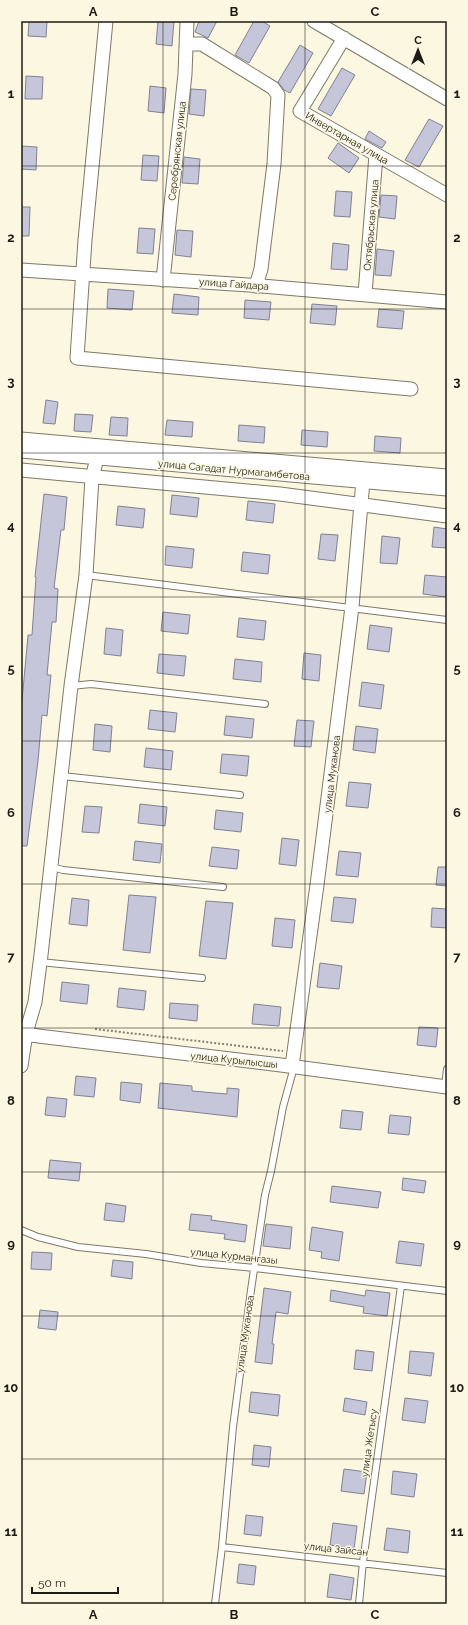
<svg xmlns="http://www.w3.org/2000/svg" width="468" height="1625" font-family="Raleway,sans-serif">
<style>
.building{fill:#c6c6db;stroke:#808195}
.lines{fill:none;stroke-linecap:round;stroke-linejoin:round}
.service-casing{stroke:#7e7966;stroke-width:8}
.minor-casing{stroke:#7e7966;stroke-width:15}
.path{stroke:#837f71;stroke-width:2;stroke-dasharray:2 2;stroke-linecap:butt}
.service{stroke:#fff;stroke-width:6}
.minor{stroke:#fff;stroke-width:13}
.grid{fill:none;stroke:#1d1b13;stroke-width:1;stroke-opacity:0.55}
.labels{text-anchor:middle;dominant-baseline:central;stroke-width:3;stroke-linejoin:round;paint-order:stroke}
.street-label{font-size:10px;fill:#1d1b13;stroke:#fcf7e1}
.neatline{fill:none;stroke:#1d1b13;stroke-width:1.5}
.grid-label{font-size:13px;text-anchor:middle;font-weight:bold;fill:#1d1b13}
</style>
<rect width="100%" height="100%" fill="#fcf7e1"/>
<path class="building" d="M29,21h18l-1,16 -18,-1z
M158,21h16l-2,25 -16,-2z
M199,21h18l-9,17 -13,-6z
M254,21h8l8,5 -21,37 -14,-8z
M300,45l13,8 -23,40 -6,-3 -6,-8z
M342,68l13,7 -24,41 -13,-7z
M26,76l17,1 -1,22h-17z
M150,86l16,2 -2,25 -16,-2z
M191,89l15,1 -2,26 -15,-2z
M429,119l14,7 -24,41 -14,-7z
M369,131l17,11 -4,6 -17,-9z
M338,143l21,15 -10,15 -21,-15z
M21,146l16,1 -1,23 -15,-1z
M143,155l16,1 -2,25 -16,-1z
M184,157l16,2 -2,25 -16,-1z
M336,191l16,1 -2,25 -16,-1z
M381,195l16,1 -2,23 -16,-2z
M21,207h9l-1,29h-8z
M139,228l16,1 -2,25 -16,-1z
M177,230l16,1 -2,26 -16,-2z
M333,243l16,2 -2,25 -16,-1z
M377,249l17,2 -3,25 -16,-1z
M108,289l26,2 -2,19 -25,-2z
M174,294l25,3 -1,18 -26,-2z
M245,300l26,2 -2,18 -25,-2z
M312,304l25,2 -2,19 -25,-2z
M379,309l25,2 -2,18 -25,-2z
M46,400l12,2 -3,22 -12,-1z
M75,414l18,1 -2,17 -17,-1z
M111,417l17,1 -1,18 -18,-1z
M167,420l26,2 -1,15 -27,-2z
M239,425l26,2 -1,16 -26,-2z
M302,430l26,2 -1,15 -26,-2z
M375,436l26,2 -1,15 -26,-2z
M44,494l23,3 -3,33h-3l-7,58 4,1 -2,33h-4l-5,53h4l-4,41 -5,-1 -4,46 -11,85h-6v-134l7,-77h4l4,-58h-1z
M172,495l27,3 -2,19 -27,-3z
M248,501l27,3 -2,19 -27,-3z
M118,506l27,3 -2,19 -27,-3z
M434,527l13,2v19l-15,-1z
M321,534l17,1 -3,26 -17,-2z
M382,536l18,2 -3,26 -17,-1z
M166,546l28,3 -2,19 -27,-3z
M243,552l27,3 -2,19 -27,-3z
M425,575l22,2v20l-24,-3z
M163,612l27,3 -2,19 -27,-3z
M239,618l27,3 -2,19 -27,-3z
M370,625l22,3 -3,24 -22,-3z
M106,628l17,2 -2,26 -17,-2z
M304,653l17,2 -2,26 -17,-2z
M159,654l27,2 -2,20 -27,-3z
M235,659l27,3 -1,20 -28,-3z
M362,682l22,3 -3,24 -22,-3z
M150,710l27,3 -2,19 -27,-3z
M226,716l28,3 -2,19 -28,-3z
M297,720l17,1 -3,26 -17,-1z
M95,724l17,2 -2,26 -17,-2z
M356,726l22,3 -3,24 -22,-3z
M146,748l27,3 -2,19 -27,-3z
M222,754l27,2 -2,20 -27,-3z
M349,782l22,2 -3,24 -22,-2z
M140,804l27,3 -2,19 -27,-3z
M85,806l17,1 -3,26 -17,-1z
M216,810l27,3 -2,19 -27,-3z
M282,838l17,2 -3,26 -17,-2z
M135,841l27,3 -2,19 -27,-3z
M212,847l27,3 -2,19 -28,-3z
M339,851l22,2 -3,24 -22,-2z
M438,867h9v19l-11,-1z
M129,895l27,2 -6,56 -27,-3z
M334,897l22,2 -3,24 -22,-2z
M72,898l17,2 -2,26 -18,-2z
M206,901l27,2 -7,56 -27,-3z
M432,908l15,1v19l-16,-1z
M275,918l20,2 -3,28 -20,-2z
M320,963l22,3 -3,23 -22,-2z
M62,982l27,3 -2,19 -27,-3z
M119,988l27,3 -2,19 -27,-3z
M170,1003l28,2 -1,16 -28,-3z
M254,1004l27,3 -2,19 -27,-2z
M419,1027l19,1 -2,19 -19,-2z
M76,1076l20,2 -2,19 -20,-2z
M121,1082l21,2 -2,19 -20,-3z
M160,1083l32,3v5l35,3v-6l12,1 -2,28 -79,-9z
M47,1097l20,2 -2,18 -20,-2z
M342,1110l21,2 -2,18 -21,-2z
M390,1115l21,2 -2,18 -21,-2z
M50,1160l31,3 -2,18 -31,-3z
M403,1178l23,3 -2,12 -22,-3z
M332,1186l49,6 -3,16 -48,-6z
M106,1203l20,3 -2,16 -20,-2z
M191,1214l21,2 -1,4 36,5 -2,17 -21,-3 1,-5 -36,-4z
M266,1224l26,3 -2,22 -27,-3z
M312,1227l31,5 -4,29 -18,-3 1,-6 -13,-2z
M399,1241l25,3 -3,22 -25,-3z
M32,1252l20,1 -1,17 -20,-1z
M113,1260l20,2 -1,17 -21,-3z
M264,1288l27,4 -3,22 -12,-2 -4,32h2l-2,20 -17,-2z
M331,1290l34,6 1,-6 24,3 -3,23 -24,-3 1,-6 -34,-6z
M40,1310l18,2 -2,18 -18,-2z
M356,1350l18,2 -2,19 -18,-2z
M410,1351l24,2 -3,23 -23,-3z
M251,1392l29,3 -2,21 -29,-4z
M345,1398l22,4 -2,13 -22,-4z
M405,1398l23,3 -3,22 -23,-3z
M254,1445l17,2 -2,20 -17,-2z
M344,1469l23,3 -3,22 -23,-3z
M393,1471l24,3 -3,23 -23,-3z
M246,1515l17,2 -2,19 -17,-2z
M333,1523l24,3 -3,23 -24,-4z
M387,1528l23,3 -2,22 -24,-3z
M239,1564l17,2 -2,19 -17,-2z
M330,1574l24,4 -3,22 -24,-3z"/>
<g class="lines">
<g class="service-casing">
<path id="service" d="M86,575l361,45
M71,686l20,-2 174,20
M62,776l178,19
M52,867l11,3 160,17
M40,962l162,16
M445,1086l2,-17
M21,1230l17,7 40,10 68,7 55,9 54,5 192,23
M222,1547l225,26
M215,1604l7,-57 11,-120 18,-137 14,-95 6,-24 12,-64 11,-40
M359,1604l4,-42 38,-276"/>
</g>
<g class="minor-casing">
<path id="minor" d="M106,21l-21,219 -8,118 334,31
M314,21l133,78
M344,38l-44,73 147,84
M187,44h15l71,44 5,7 -4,69 -13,105 -5,17
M21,270l241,16 185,16
M163,280l22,-206 2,-53
M365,294l11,-139
M21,439l426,37
M21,451l426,38
M21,470l259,24 167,22
M21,1032l17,4 243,29 166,22
M21,1066l5,-33 9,-31 6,-47 30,-269 15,-111 6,-97 5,-20
M292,1066l25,-181 35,-278 11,-126"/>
</g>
<path class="path" d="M95,1029l188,22"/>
<use href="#service" class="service"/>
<use href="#minor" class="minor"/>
</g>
<path class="grid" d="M163,21v1583M305,21v1583M21,166h426M21,309h426M21,453h426M21,597h426M21,741h426M21,884h426M21,1028h426M21,1172h426M21,1316h426M21,1459h426"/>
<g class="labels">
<g class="street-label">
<text transform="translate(347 138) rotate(30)">Инвертарная улица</text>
<text transform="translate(177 151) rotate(-84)">Серебрянская улица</text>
<text transform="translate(371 225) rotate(-85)">Октябрьская улица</text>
<text transform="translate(234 284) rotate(4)">улица Гайдара</text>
<text transform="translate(234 470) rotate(5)">улица Сагадат Нурмагамбетова</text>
<text transform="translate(332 774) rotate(-83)">улица Муканова</text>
<text transform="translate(234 1060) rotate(6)">улица Курылысшы</text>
<text transform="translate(234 1256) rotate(6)">улица Курмангазы</text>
<text transform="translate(245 1334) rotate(-82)">улица Муканова</text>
<text transform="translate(369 1443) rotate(-82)">улица Жетысу</text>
<text transform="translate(336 1549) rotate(6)">улица Зайсан</text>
</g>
</g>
<rect width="468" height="1625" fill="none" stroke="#fcf7e1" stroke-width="44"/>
<g transform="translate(418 50)" stroke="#fcf7e1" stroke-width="3" paint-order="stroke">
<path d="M0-3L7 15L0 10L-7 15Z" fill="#1d1b13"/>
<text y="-6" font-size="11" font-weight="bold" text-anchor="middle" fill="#1d1b13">С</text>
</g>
<path d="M32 1587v6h86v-6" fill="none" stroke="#1d1b13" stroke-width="2"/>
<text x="38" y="1587" font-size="12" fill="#1d1b13" stroke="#fcf7e1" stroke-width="3" paint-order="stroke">50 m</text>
<rect x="22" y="22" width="424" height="1581" class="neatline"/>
<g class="grid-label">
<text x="93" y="16">A</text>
<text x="234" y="16">B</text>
<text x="375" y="16">C</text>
<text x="11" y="98">1</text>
<text x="457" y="98">1</text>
<text x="11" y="242">2</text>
<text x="457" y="242">2</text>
<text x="11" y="386">3</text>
<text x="457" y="386">3</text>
<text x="11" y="530">4</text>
<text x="457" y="530">4</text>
<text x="11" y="673">5</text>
<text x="457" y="673">5</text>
<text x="11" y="817">6</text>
<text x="457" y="817">6</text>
<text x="11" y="961">7</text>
<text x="457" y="961">7</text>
<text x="11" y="1105">8</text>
<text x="457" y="1105">8</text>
<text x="11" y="1248">9</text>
<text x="457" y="1248">9</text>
<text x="11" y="1392">10</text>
<text x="457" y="1392">10</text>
<text x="11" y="1536">11</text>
<text x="457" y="1536">11</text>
<text x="93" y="1619">A</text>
<text x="234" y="1619">B</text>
<text x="375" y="1619">C</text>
</g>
</svg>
